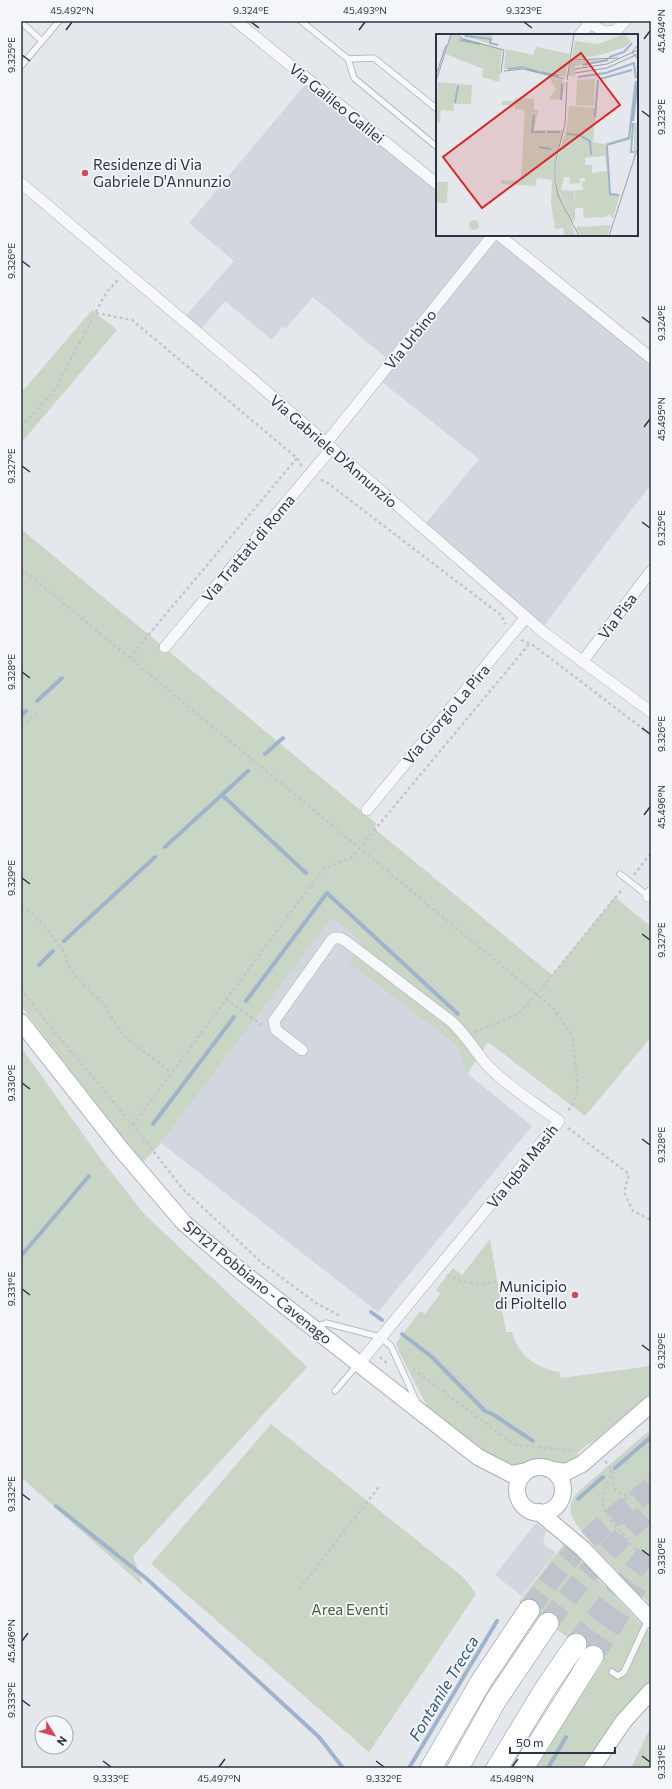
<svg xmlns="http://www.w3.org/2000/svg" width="672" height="1789" font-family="Commissioner,sans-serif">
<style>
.built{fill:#d2d6de}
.green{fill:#c9d6c5}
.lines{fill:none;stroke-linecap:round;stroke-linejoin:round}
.stream{stroke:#9fb4cc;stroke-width:4}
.highway-tunnel{stroke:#bfc3cb;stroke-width:21;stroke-dasharray:21 10;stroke-linecap:butt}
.lane-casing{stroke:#a9aeb7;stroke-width:7}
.street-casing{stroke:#a9aeb7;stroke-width:12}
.secondary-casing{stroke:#a9aeb7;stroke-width:18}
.highway-casing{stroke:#8b94a3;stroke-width:22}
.path{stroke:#c2c5cb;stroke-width:2.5;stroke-dasharray:3 3;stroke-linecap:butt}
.lane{stroke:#f7f8fa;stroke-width:5.5}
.street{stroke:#f7f8fa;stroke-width:11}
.secondary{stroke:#fff;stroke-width:16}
.highway{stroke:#fff;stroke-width:21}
.ticks{fill:none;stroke:#2b3445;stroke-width:1.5}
.poi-dot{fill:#d1495b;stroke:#f4f6f9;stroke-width:1.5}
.labels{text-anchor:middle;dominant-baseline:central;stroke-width:3.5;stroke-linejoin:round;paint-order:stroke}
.street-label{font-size:15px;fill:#2b3445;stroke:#f4f6f9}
.poi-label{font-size:15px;fill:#2b3445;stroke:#f4f6f9;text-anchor:start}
.park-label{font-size:15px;fill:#3f6138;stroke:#f4f6f9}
.water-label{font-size:16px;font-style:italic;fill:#34527a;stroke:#f4f6f9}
.inset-river{fill:none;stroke:#9fb4cc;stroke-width:2}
.inset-road{fill:none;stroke:#9a9fa9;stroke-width:1}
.view{fill:#d62828;fill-opacity:0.15;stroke:#d62828;stroke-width:2}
.inset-edge{fill:none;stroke:#2b3445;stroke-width:2}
.neatline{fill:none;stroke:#2b3445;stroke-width:1.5}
.ticks-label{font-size:10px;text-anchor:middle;fill:#2b3445}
</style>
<rect width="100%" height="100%" fill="#e4e7ec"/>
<path class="built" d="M309,80l128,104v51h62l152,123v126l-110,146 -119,-102 57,-69 -101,-80 13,-17 -78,-65 -28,32 -3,-2 -10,13 -47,-39 -27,32 -16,-13 52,-59 -45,-38z
M332,918l30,24 -13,21 108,83 11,28 64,52 -154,186 -217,-169z
M536,1523l10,7 -3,14 13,9 -34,43 -27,-21z"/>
<path class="green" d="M92,310l25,20 -96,113v-50z
M21,529l355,294 -1,6 177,146 63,-78 34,28 2,-1v113l-66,79 -97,-74 -21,32 -10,-28 -108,-83 13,-21 -30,-24 -171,225 -19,20 -121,-157z
M21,1047l76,107 48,61 162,152 -174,189 10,30 -122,-109z
M490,1239l16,93h6c6,23 24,36 47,40l2,6 90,-12v27l-58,49 -5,2 -11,9 1,8 -9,7 -31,-4 -16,6 -31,-11 -63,-51 -28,-54 -4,-11 24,-32 5,3 15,-20 -4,-4 17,-22 9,7z
M271,1424l192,153 13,17 -107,158 -218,-188z
M651,1429v176c-17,-19 -76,-72 -80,-92 -2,-9 2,-16 8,-22z
M564,1544l87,90v49l-62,85h-55l44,-70 25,-35 -84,-61z
M651,1726v42h-20z"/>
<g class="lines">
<path class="stream" d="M37,701l25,-23
M21,716l5,-5
M265,754l18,-16
M222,795l84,78
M165,847l83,-76
M64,941l91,-84
M39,965l14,-14
M246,1001l81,-108 131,121
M153,1124l81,-107
M21,1256l68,-80
M371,1312l11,8
M402,1334l30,23 53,54 9,4 39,26
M615,1468l36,-31
M578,1499l25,-22
M56,1506l91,73 172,158 24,31
M409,1768l88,-147
M548,1768l18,-31"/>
<path class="highway-tunnel" d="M529,1610c17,-25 35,-48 57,-69 20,-19 43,-36 65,-53
M548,1623c30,-42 66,-79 103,-115
M576,1644l75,-96
M593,1656l48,-76"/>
<g class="lane-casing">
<path id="lane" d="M301,21l47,38
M21,22l21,19
M21,66l38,-45
M437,109l-63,-51 -26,1 6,19 83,69
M620,874l28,22
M316,1327l10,-4 54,14 11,9 26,57
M335,1391l23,-27
M612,1672l6,4 6,-4 24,-52"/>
</g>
<g class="street-casing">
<path id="street" d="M236,21l201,163
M587,21l17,11 12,-1 9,-10
M580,35l10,-12
M21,183l222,188 300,261 108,80
M499,235l152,123
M326,443l167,-208
M165,647l166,-198
M582,662l69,-91
M367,810l159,-193
M648,896l3,-4
M302,1050l-26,-20 -2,-9 57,-80 3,-3h6l7,4 105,80c15,14 24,31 37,45 21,21 47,37 70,54l-200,243"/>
</g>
<g class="secondary-casing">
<path id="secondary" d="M21,1022l99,126 64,75 59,50 235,184 33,17 16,-3
M517 1490a23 23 0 1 1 46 0a23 23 0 1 1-46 0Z
M552,1470l14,2 16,-8 69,-60
M539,1512l44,37 68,71
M592,1768l31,-46 28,-31"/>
</g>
<g class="highway-casing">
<path id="highway" d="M431,1768l51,-88 47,-70
M458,1768l38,-68 52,-77
M497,1768l48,-79 31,-45
M523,1768l70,-112"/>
</g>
<path class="path" d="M96,313l36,7 165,138 5,9
M21,427l33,-36 52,-98 12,-13
M321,480l4,1 177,135 3,8
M21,568l533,441 18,27 6,51 -5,17 -6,8
M521,640l12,5 118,90
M129,658l168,-200
M21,726l16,-13
M634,875l17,-22
M21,906l12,8 15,16 17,24 3,11 7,11 26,25 23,35 48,37
M21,989l27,35 85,101 49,63 80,75 54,40 24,13
M226,999l36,26
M475,1032l43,-18 19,-20 86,-106
M133,1125l190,-256 29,-12 178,-214
M568,1128l61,46 -5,18 9,19 18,9
M447,1275c17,9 34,11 52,6
M380,1357l8,7
M413,1369l102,76 59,6
M605,1461l7,8c3,13 -3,22 13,26l7,-1
M611,1469c-1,19 -15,26 -4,46l44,53
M607,1515l44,-38
M299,1589l80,-102"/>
<use href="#lane" class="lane"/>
<use href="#street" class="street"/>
<use href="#secondary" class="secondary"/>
<use href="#highway" class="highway"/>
</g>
<path class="ticks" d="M251,22l8,6M524,22l8,6M66,30l6,-8M359,30l6,-8M644,39l6,-8M22,55l8,6M642,111l8,6M22,261l8,6M642,317l8,6M644,427l6,-8M22,466l8,6M642,522l8,6M22,672l8,6M642,728l8,6M644,815l6,-8M22,878l8,6M642,934l8,6M22,1083l8,6M642,1139l8,6M22,1289l8,6M642,1345l8,6M22,1494l8,6M642,1550l8,6M22,1641l6,-8M22,1700l8,6M642,1756l8,6M103,1761l8,6M376,1761l8,6M219,1767l6,-8M512,1767l6,-8"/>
<g class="poi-dot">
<circle cx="85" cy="173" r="4"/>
<circle cx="575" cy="1295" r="4"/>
</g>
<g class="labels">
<g class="street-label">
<text transform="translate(337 103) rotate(39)">Via Galileo Galilei</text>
<text transform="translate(410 339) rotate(-51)">Via Urbino</text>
<text transform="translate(334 451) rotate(41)">Via Gabriele D'Annunzio</text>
<text transform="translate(248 548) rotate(-50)">Via Trattati di Roma</text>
<text transform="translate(617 616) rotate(-53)">Via Pisa</text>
<text transform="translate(446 714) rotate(-50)">Via Giorgio La Pira</text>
<text transform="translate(522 1166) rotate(-51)">Via Iqbal Masih</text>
<text transform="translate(258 1282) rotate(39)">SP121 Pobbiano - Cavenago</text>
</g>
<g class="poi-label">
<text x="93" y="164">Residenze di Via<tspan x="93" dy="17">Gabriele D'Annunzio</tspan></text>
<text x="567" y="1286" text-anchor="end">Municipio<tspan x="567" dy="17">di Pioltello</tspan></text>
</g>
<g class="park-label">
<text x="350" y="1609">Area Eventi</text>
</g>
<g class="water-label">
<text transform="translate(443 1688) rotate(-59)">Fontanile Trecca</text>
</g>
</g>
<g transform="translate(436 34)">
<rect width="202" height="202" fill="#e4e7ec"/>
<path d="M15,0l51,16 -3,32 -17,-5 1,-8 -37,-15zM23,0h33l-1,10zM188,0l7,7 -6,6 -25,8 -23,4 -5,-3 3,-15 23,3zM100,13l34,7 -5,23 -44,-9 -17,1 2,-20 27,6zM177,25l-38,7v10h-7l3,-15zM113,43l13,3 3,4 -3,16 -13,-1 7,-10zM159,45l-1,27 -18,-1 1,-25zM2,48l34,3 -1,19h-17v7l-13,-1 -1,13 -4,-1zM198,48l2,1 -6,57 -23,5 3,48 10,1 -7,24 -5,-4 -2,3 -22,1 -1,-10h-8v12l-3,2 -14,-32 -2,-11v-16l11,-36 2,-21 25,2 2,-2 -3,36 10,2 25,-7zM169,122l2,15 -15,2v-8h-7v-7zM128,143h6l-1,7 11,-1v-5h5v3h-3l1,9h-8v17l-1,-16 -13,-1zM80,64l18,1v11h4l-4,20h29l-9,33v17l22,56h-11l-2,-8 -8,1 -4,-27 1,-22 -15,-2 -2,8 -34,-2v-4l20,1 4,-71 -10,-1v-4h-13v-4h12zM198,89h4v18l-4,18zM0,148h12l-1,21h-11zM33 191a5 5 0 1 1 10 0a5 5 0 1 1-10 0ZM142,191l2,2 31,-2 -4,11h-26l-5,-7z" fill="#c9d6c5" fill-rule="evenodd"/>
<path class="inset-river" d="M31,0l-1,2 25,3 -1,4 8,2M23,6l21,4M173,23l15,-5 8,-9M147,31l25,-5M89,34l14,4M72,35l16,-2M104,38l19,4M142,43l28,-4 28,-10 2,15M164,45l32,-9M125,66l1,-16M19,69l3,-17M98,81l-2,17h13M159,83l3,-37M197,87l5,-40M197,89l-2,29h3M111,98h13M131,100l12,1 11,6 1,14M171,111l22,-7 7,-57M171,112l3,48 9,1M103,113l12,2"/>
<path class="inset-road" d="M21,0l6,5 41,11M202,11l-6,7 6,7M134,26l48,-2M139,35l32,-5 31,-14M68,37l19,-2 41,10M65,39l3,-23M139,39l32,-5 31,-14M0,41l10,-30M131,46l7,-46M0,47l15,-47M131,48l-2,42 -10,39v17l3,15 21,41M173,202l29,-89"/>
<path class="view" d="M145,19l39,52 -138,103 -39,-51z"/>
<rect width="202" height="202" class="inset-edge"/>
</g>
<rect width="672" height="1789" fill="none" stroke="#f4f6f9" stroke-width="44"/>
<g transform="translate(54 1735) rotate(127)"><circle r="19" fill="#f4f6f9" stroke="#a4a8b1"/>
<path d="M0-3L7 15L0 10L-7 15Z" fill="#d1495b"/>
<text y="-6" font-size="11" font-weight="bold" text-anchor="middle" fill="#2b3445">N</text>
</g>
<path d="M510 1747v6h105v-6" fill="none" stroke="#2b3445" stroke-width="2"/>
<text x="516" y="1747" font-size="12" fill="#2b3445" stroke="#f4f6f9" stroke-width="3" paint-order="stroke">50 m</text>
<rect x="22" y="22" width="628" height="1745" class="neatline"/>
<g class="ticks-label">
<text x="72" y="14">45.492°N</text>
<text x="251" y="14">9.324°E</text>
<text x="365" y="14">45.493°N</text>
<text x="524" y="14">9.323°E</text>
<text transform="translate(661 31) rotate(-90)" y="4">45.494°N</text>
<text transform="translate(11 55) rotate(-90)" y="4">9.325°E</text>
<text transform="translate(661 117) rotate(-90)" y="4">9.323°E</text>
<text transform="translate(11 261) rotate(-90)" y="4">9.326°E</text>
<text transform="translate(661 323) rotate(-90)" y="4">9.324°E</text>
<text transform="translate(661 419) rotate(-90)" y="4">45.495°N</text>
<text transform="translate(11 466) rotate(-90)" y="4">9.327°E</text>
<text transform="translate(661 528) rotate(-90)" y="4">9.325°E</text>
<text transform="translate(11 672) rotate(-90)" y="4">9.328°E</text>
<text transform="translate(661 734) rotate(-90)" y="4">9.326°E</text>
<text transform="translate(661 807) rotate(-90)" y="4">45.496°N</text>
<text transform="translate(11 878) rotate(-90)" y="4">9.329°E</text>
<text transform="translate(661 940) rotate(-90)" y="4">9.327°E</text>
<text transform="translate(11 1083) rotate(-90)" y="4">9.330°E</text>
<text transform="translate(661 1145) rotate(-90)" y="4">9.328°E</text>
<text transform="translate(11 1289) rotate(-90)" y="4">9.331°E</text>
<text transform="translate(661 1351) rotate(-90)" y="4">9.329°E</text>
<text transform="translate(11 1494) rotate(-90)" y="4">9.332°E</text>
<text transform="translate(661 1556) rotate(-90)" y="4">9.330°E</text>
<text transform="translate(11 1641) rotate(-90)" y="4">45.496°N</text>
<text transform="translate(11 1700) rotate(-90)" y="4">9.333°E</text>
<text transform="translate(661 1762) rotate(-90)" y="4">9.331°E</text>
<text x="111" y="1782">9.333°E</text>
<text x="219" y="1782">45.497°N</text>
<text x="384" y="1782">9.332°E</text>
<text x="512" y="1782">45.498°N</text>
</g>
</svg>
